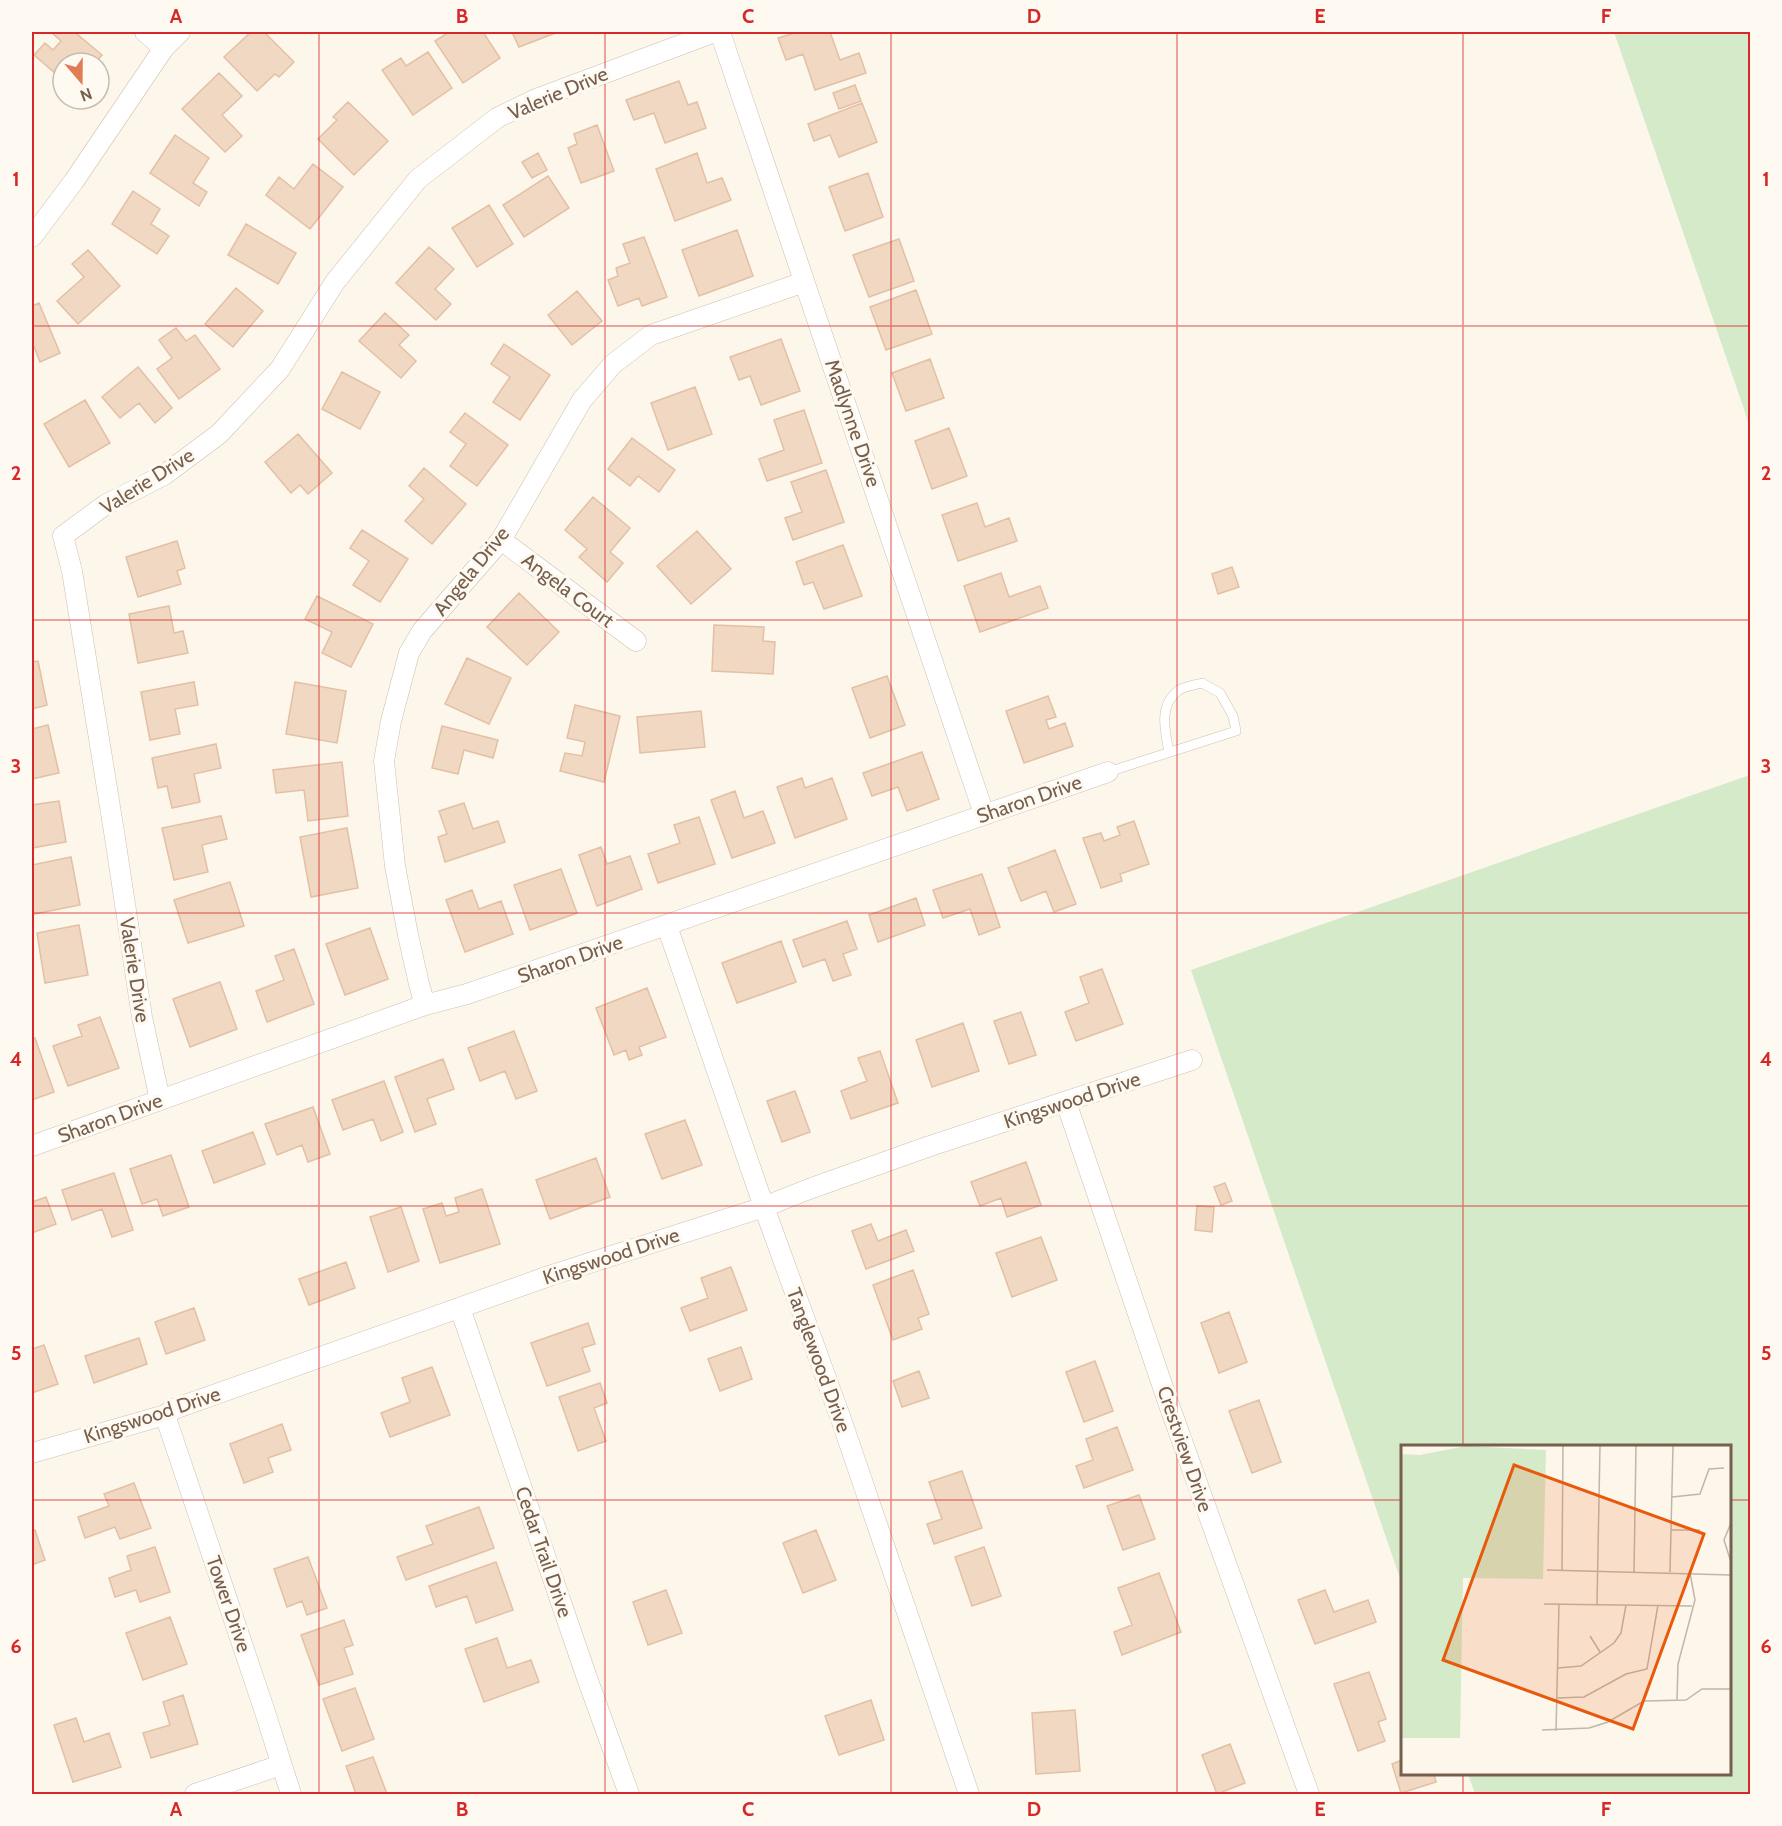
<svg xmlns="http://www.w3.org/2000/svg" width="1782" height="1826" font-family="Cabin,sans-serif">
<style>
.green{fill:#d4eac9}
.building{fill:#f1d8c3;stroke:#e3c0a4;stroke-width:1.5}
.lines{fill:none;stroke-linecap:round;stroke-linejoin:round}
.service-casing{stroke:#cebfb0;stroke-width:10}
.minor-casing{stroke:#cebfb0;stroke-width:21}
.service{stroke:#fff;stroke-width:9}
.minor{stroke:#fff;stroke-width:20}
.grid{fill:none;stroke:#d62828;stroke-width:1.5;stroke-opacity:0.55}
.labels{text-anchor:middle;dominant-baseline:central;stroke-width:6;stroke-linejoin:round;paint-order:stroke}
.street-label{font-size:20px;fill:#775f4e;stroke:#fefaf2}
.inset-road{fill:none;stroke:#c3b5a7;stroke-width:1.5}
.view{fill:#e8590c;fill-opacity:0.15;stroke:#e8590c;stroke-width:3}
.inset-edge{fill:none;stroke:#775f4e;stroke-width:3}
.neatline{fill:none;stroke:#d62828;stroke-width:2}
.grid-label{font-size:20px;text-anchor:middle;font-weight:bold;fill:#d62828}
</style>
<rect width="100%" height="100%" fill="#fcf6eb"/>
<path class="green" d="M1614,32h136v396l-6,-19z
M1750,775v1019h-275l-7,-20h262v-328h-328v138l-211,-614z"/>
<path class="building" d="M51,32h27l-1,2 25,21 -7,8h-32v17l-29,-25 11,-12 8,7 8,-9z
M251,32h13l30,30 -15,15 -4,-3 -18,17 -33,-34z
M449,32h34l17,26 -37,25 -28,-42z
M512,32h46l-39,15z
M798,32h32l10,28 19,-7 7,20 -51,17 -12,-36 -17,6 -8,-22z
M428,52l24,36 -39,27 -31,-45 19,-12 5,8z
M219,73l23,23 -20,19 20,21 -17,16 -43,-43z
M679,81l9,24 9,-3 9,26 -41,15 -11,-30 -20,7 -8,-20z
M855,85l6,16 -22,8 -6,-16z
M348,102l40,39 -34,34 -36,-36 19,-19 -4,-3z
M862,103l15,39 -38,15 -9,-22 -16,6 -6,-17z
M597,125l17,46 -33,12 -13,-35 9,-4 -3,-10z
M175,135l34,23 -16,25 14,9 -8,14 -49,-33z
M538,153l9,17 -15,8 -10,-16z
M697,153l10,30 15,-5 9,22 -56,21 -19,-52z
M313,164l30,23 -33,42 -44,-34 13,-18 15,12z
M868,173l15,44 -38,14 -16,-44z
M548,176l21,32 -45,29 -21,-32z
M133,191l27,18 -9,15 18,12 -12,18 -45,-30z
M489,205l24,39 -36,23 -25,-39z
M246,224l50,29 -18,31 -50,-29z
M737,230l16,46 -54,20 -17,-46z
M644,237l23,60 -25,9 -3,-8 -21,8 -10,-26 10,-4 -2,-8 14,-5 -7,-19z
M899,239l15,42 -45,16 -16,-42z
M429,247l25,22 -19,20 16,15 -15,16 -40,-37z
M88,250l32,36 -42,38 -21,-23 27,-24 -12,-13z
M236,288l27,23 -30,36 -28,-23z
M916,290l16,44 -46,16 -16,-43z
M577,291l25,30 -30,24 -24,-30z
M39,303l21,50 -20,9 -7,-18 -1,1v-39z
M385,313l24,22 -10,10 17,16 -15,17 -42,-37z
M176,328l10,13 9,-6 25,34 -41,30 -22,-30 15,-11 -13,-18z
M781,339l19,52 -39,14 -11,-29 -11,4 -9,-23z
M504,344l46,31 -30,45 -27,-18 17,-25 -19,-13z
M930,359l14,39 -38,13 -14,-38z
M138,367l34,41 -17,15 -16,-20 -19,15 -18,-21z
M342,372l38,20 -20,37 -38,-20z
M695,387l17,47 -44,16 -17,-47z
M85,400l25,43 -41,24 -25,-43z
M804,410l18,53 -55,18 -8,-22 25,-9 -10,-30z
M465,413l43,32 -31,41 -27,-20 16,-22 -16,-12z
M949,428l18,48 -35,13 -17,-48z
M298,434l34,39 -24,21 -8,-9 -9,8 -26,-31z
M632,438l43,32 -16,22 -21,-16 -8,10 -22,-17z
M424,468l42,36 -34,40 -27,-23 19,-22 -15,-13z
M826,470l18,52 -51,18 -8,-22 17,-6 -11,-30z
M593,497l37,31 -20,24 13,11 -16,19 -28,-25 8,-8 -22,-19z
M977,503l8,24 24,-9 8,23 -59,20 -16,-46z
M362,530l46,29 -28,43 -27,-17 16,-24 -19,-13z
M697,531l34,38 -40,35 -34,-38z
M177,541l8,27 -8,3 4,13 -43,13 -12,-40z
M843,545l19,51 -38,13 -11,-27 -9,3 -8,-23z
M1232,567l7,20 -21,7 -6,-20z
M1001,573l8,24 31,-11 8,22 -68,24 -16,-46z
M519,593l40,39 -32,33 -40,-38z
M317,596l56,28 -22,43 -29,-14 10,-21 -27,-13z
M169,606l5,27 9,-2 5,22 -50,10 -9,-49z
M714,625l50,2 -1,14 12,1 -2,32 -61,-3z
M467,658l44,20 -22,46 -44,-20z
M38,661l9,44 -15,4v-47z
M887,676l18,49 -35,13 -18,-50z
M194,682l4,23 -23,4 5,25 -30,6 -9,-48z
M295,682l51,9 -9,52 -51,-9z
M1048,696l8,21 -10,3 3,9 16,-6 8,23 -49,17 -18,-52z
M575,705l45,11 -16,66 -44,-11 5,-18 17,3 3,-14 -18,-4z
M701,711l4,36 -65,6 -3,-36z
M48,725l11,48 -27,6v-50z
M442,726l56,14 -5,18 -29,-8 -6,24 -26,-6z
M216,744l5,24 -27,6 6,28 -28,6 -5,-22 -9,2 -6,-30z
M922,752l17,47 -32,12 -9,-24 -26,9 -9,-23z
M342,762l6,54 -40,5 -4,-31 -28,3 -3,-23z
M802,778l3,10 27,-10 15,41 -52,19 -18,-51z
M735,791l9,27 19,-7 12,32 -43,15 -21,-58z
M59,801l7,41 -34,6v-43z
M464,803l9,26 25,-8 7,21 -60,20 -7,-25 9,-3 -8,-23z
M221,816l6,23 -25,6 6,27 -34,8 -12,-52z
M699,817l16,47 -57,19 -10,-29 32,-11 -6,-18z
M1134,821l15,43 -29,10 2,7 -21,7 -18,-50 18,-5 3,8 16,-6 -3,-8z
M347,828l11,60 -47,9 -11,-60z
M601,847l6,17 23,-8 12,33 -45,17 -18,-51z
M1055,850l21,54 -22,8 -8,-21 -25,10 -13,-33z
M71,857l9,48 -46,9 -2,-12v-37z
M561,869l16,44 -47,17 -16,-45z
M982,874l18,53 -21,8 -9,-26 -27,9 -10,-28z
M230,882l14,44 -56,17 -14,-43z
M472,890l7,19 22,-8 12,33 -48,18 -19,-52z
M916,898l9,27 -47,17 -9,-27z
M847,921l10,28 -14,5 8,21 -18,6 -8,-22 -22,8 -10,-27z
M79,925l9,50 -43,8 -8,-50z
M370,928l18,51 -43,16 -19,-51z
M781,941l15,41 -59,21 -15,-40z
M294,949l20,55 -47,18 -11,-31 28,-11 -9,-24z
M1102,969l21,55 -47,17 -11,-29 24,-9 -9,-26z
M220,982l17,47 -47,18 -17,-48z
M647,988l19,49 -27,10 3,8 -13,5 -3,-10 -12,5 -18,-47z
M1021,1012l15,43 -27,9 -15,-43z
M100,1017l19,51 -51,18 -15,-40 29,-10 -4,-11z
M963,1023l16,48 -47,16 -16,-47z
M514,1031l23,60 -21,8 -11,-28 -25,10 -12,-33z
M35,1038l19,54 -22,8v-61z
M880,1051l18,52 -47,16 -10,-28 26,-10 -9,-23z
M443,1059l11,30 -27,10 9,25 -21,8 -20,-55z
M384,1081l19,51 -22,9 -8,-22 -30,11 -11,-30z
M795,1091l15,41 -28,10 -15,-41z
M313,1107l17,47 -22,8 -6,-17 -25,10 -12,-31z
M685,1120l17,45 -40,14 -17,-45z
M253,1132l12,32 -51,19 -12,-32z
M171,1155l18,52 -26,9 -6,-17 -15,5 -12,-35z
M596,1158l14,39 -60,22 -14,-39z
M1026,1162l15,43 -34,12 -6,-19 -21,8 -9,-24z
M114,1173l19,57 -21,7 -10,-28 -30,11 -10,-30z
M1225,1183l7,18 -11,4 -7,-18z
M482,1189l18,55 -60,19 -17,-54 19,-6 4,13 13,-4 -4,-14z
M46,1197l10,27 -24,9v-31z
M1197,1206l17,1 -2,25 -17,-2z
M401,1207l18,54 -31,11 -18,-55z
M871,1224l7,17 28,-11 8,21 -48,18 -14,-38z
M1041,1237l16,43 -45,17 -16,-44z
M346,1262l9,26 -46,17 -10,-26z
M731,1267l16,43 -57,21 -9,-23 27,-10 -7,-20z
M913,1270l16,44 -11,4 4,11 -29,11 -20,-55z
M194,1308l11,32 -39,14 -11,-32z
M1229,1312l18,50 -28,11 -18,-50z
M588,1323l7,21 -13,4 8,23 -43,15 -16,-43z
M139,1338l8,26 -53,19 -9,-27z
M44,1345l14,39 -26,9v-44z
M741,1347l11,32 -32,12 -12,-32z
M1095,1361l18,50 -29,11 -18,-50z
M432,1367l18,48 -60,22 -9,-24 29,-11 -8,-24z
M919,1371l10,27 -27,9 -9,-26z
M600,1383l7,20 -13,5 12,33 -28,10 -19,-54z
M1259,1400l22,62 -29,11 -23,-62z
M282,1424l9,26 -23,8 5,14 -29,11 -14,-39z
M1117,1427l16,43 -49,18 -8,-22 17,-6 -7,-21z
M962,1471l20,57 -48,16 -7,-20 15,-5 -13,-37z
M134,1483l17,45 -31,11 -5,-12 -30,11 -7,-21 31,-11 -5,-12z
M1139,1495l16,44 -32,11 -16,-44z
M479,1507l15,41 -88,32 -9,-23 36,-13 -7,-18z
M35,1530l10,30 -13,5v-34z
M816,1530l20,50 -33,13 -20,-50z
M155,1547l15,45 -30,10 -4,-12 -21,7 -6,-19 22,-8 -4,-14z
M984,1547l17,49 -29,10 -17,-49z
M308,1557l19,51 -20,7 -5,-14 -15,6 -13,-38z
M496,1562l17,48 -37,13 -9,-27 -31,11 -7,-21z
M1159,1573l22,59 -59,23 -8,-23 18,-7 -14,-37z
M666,1590l16,43 -34,12 -15,-43z
M1325,1590l9,22 34,-12 8,22 -61,22 -17,-44z
M170,1617l17,47 -44,16 -17,-47z
M344,1620l9,25 -9,3 9,26 -34,11 -18,-50z
M497,1638l10,30 24,-8 8,22 -55,20 -19,-53z
M1369,1672l17,47 -8,3 7,19 -27,10 -24,-67z
M355,1688l19,51 -32,12 -19,-52z
M183,1695l15,49 -47,14 -8,-25 27,-8 -7,-23z
M871,1700l13,40 -45,15 -14,-39z
M1075,1710l5,61 -44,3 -4,-61z
M76,1718l8,24 25,-9 12,34 -48,15 -19,-57z
M1230,1744l15,39 -28,11 -15,-39z
M373,1757l14,37h-31l-10,-28z
M1402,1760v14h32l2,8 -35,11 -9,-29z"/>
<g class="lines">
<g class="service-casing">
<path id="service" d="M1108,772l128,-41 -3,-15 -13,-23 -18,-10c-7,2 -17,3 -23,7 -21,15 -14,41 -10,62"/>
</g>
<g class="minor-casing">
<path id="minor" d="M145,32l19,16
M720,32c88,261 178,521 264,782
M32,237l42,-56 90,-133 16,-16
M501,540l135,101
M667,926l97,281 78,215 127,372
M425,1005l-6,-21 -11,-49 -13,-69 -11,-105 7,-40 18,-68 13,-22 79,-91 81,-140 31,-36 38,-29 153,-53
M160,1100l-18,-83 -27,-179 -43,-267 -9,-35 42,-31 59,-30 55,-41 61,-65 55,-87 83,-103 79,-61 39,-19 179,-67
M1066,1102l102,300 141,392
M32,1146l393,-141 42,-11 641,-222
M460,1308l127,370 42,116
M165,1415l100,297 26,82
M32,1453l133,-38 9,-6 375,-133 215,-69 45,-18 121,-43 262,-86
M195,1794l86,-29"/>
</g>
<use href="#service" class="service"/>
<use href="#minor" class="minor"/>
</g>
<path class="grid" d="M319,32v1762M605,32v1762M891,32v1762M1177,32v1762M1463,32v1414M32,326h1718M32,620h1718M32,913h1718M32,1206h1718M32,1500h1370M1730,1500h20M1463,1774v20"/>
<g class="labels">
<g class="street-label">
<text transform="translate(558 93) rotate(-23)">Valerie Drive</text>
<text transform="translate(853 423) rotate(71)">Madlynne Drive</text>
<text transform="translate(147 481) rotate(-32)">Valerie Drive</text>
<text transform="translate(471 571) rotate(-51)">Angela Drive</text>
<text transform="translate(568 590) rotate(37)">Angela Court</text>
<text transform="translate(1029 799) rotate(-19)">Sharon Drive</text>
<text transform="translate(570 959) rotate(-19)">Sharon Drive</text>
<text transform="translate(135 970) rotate(81)">Valerie Drive</text>
<text transform="translate(1072 1100) rotate(-18)">Kingswood Drive</text>
<text transform="translate(110 1118) rotate(-20)">Sharon Drive</text>
<text transform="translate(611 1256) rotate(-18)">Kingswood Drive</text>
<text transform="translate(819 1360) rotate(70)">Tanglewood Drive</text>
<text transform="translate(152 1415) rotate(-18)">Kingswood Drive</text>
<text transform="translate(1185 1449) rotate(71)">Crestview Drive</text>
<text transform="translate(544 1552) rotate(71)">Cedar Trail Drive</text>
<text transform="translate(229 1604) rotate(71)">Tower Drive</text>
</g>
</g>
<g transform="translate(1401 1445)">
<rect width="330" height="330" fill="#fcf6eb"/>
<path d="M65,1l80,4 -3,129 -80,-1 -3,160h-59v-284l19,1z" fill="#d4eac9"/>
<path class="inset-road" d="M271,52l28,-3 9,-25 15,-1M330,78l-7,17 7,22M270,85h29M146,125l184,5M161,125l1,-124M233,127l2,-126M269,127l3,-126M143,159l148,2M196,159l3,-158M189,191l10,16M157,223l23,-2 33,-23 7,-10 5,-28M156,253l27,-1 42,-23 21,-5 11,-64M276,255l1,-36 17,-64 -5,-27M141,285l47,-2 19,-6 36,-21 42,-1 16,-11h29M155,286l3,-127"/>
<path class="view" d="M113,20l190,69 -71,195 -190,-69z"/>
<rect width="330" height="330" class="inset-edge"/>
</g>
<rect width="1782" height="1826" fill="none" stroke="#fefaf2" stroke-width="66"/>
<g transform="translate(81 81) rotate(160)"><circle r="28" fill="#fefaf2" stroke="#c8bcb0" stroke-width="1.5"/>
<path d="M0-4.5L10 22L0 15L-10 22Z" fill="#e07d56"/>
<text y="-9" font-size="16" font-weight="bold" text-anchor="middle" fill="#775f4e">N</text>
</g>
<rect x="33" y="33" width="1716" height="1760" class="neatline"/>
<g class="grid-label">
<text x="176" y="23">A</text>
<text x="462" y="23">B</text>
<text x="748" y="23">C</text>
<text x="1034" y="23">D</text>
<text x="1320" y="23">E</text>
<text x="1606" y="23">F</text>
<text x="16" y="186">1</text>
<text x="1766" y="186">1</text>
<text x="16" y="480">2</text>
<text x="1766" y="480">2</text>
<text x="16" y="773">3</text>
<text x="1766" y="773">3</text>
<text x="16" y="1066">4</text>
<text x="1766" y="1066">4</text>
<text x="16" y="1360">5</text>
<text x="1766" y="1360">5</text>
<text x="16" y="1653">6</text>
<text x="1766" y="1653">6</text>
<text x="176" y="1816">A</text>
<text x="462" y="1816">B</text>
<text x="748" y="1816">C</text>
<text x="1034" y="1816">D</text>
<text x="1320" y="1816">E</text>
<text x="1606" y="1816">F</text>
</g>
</svg>
